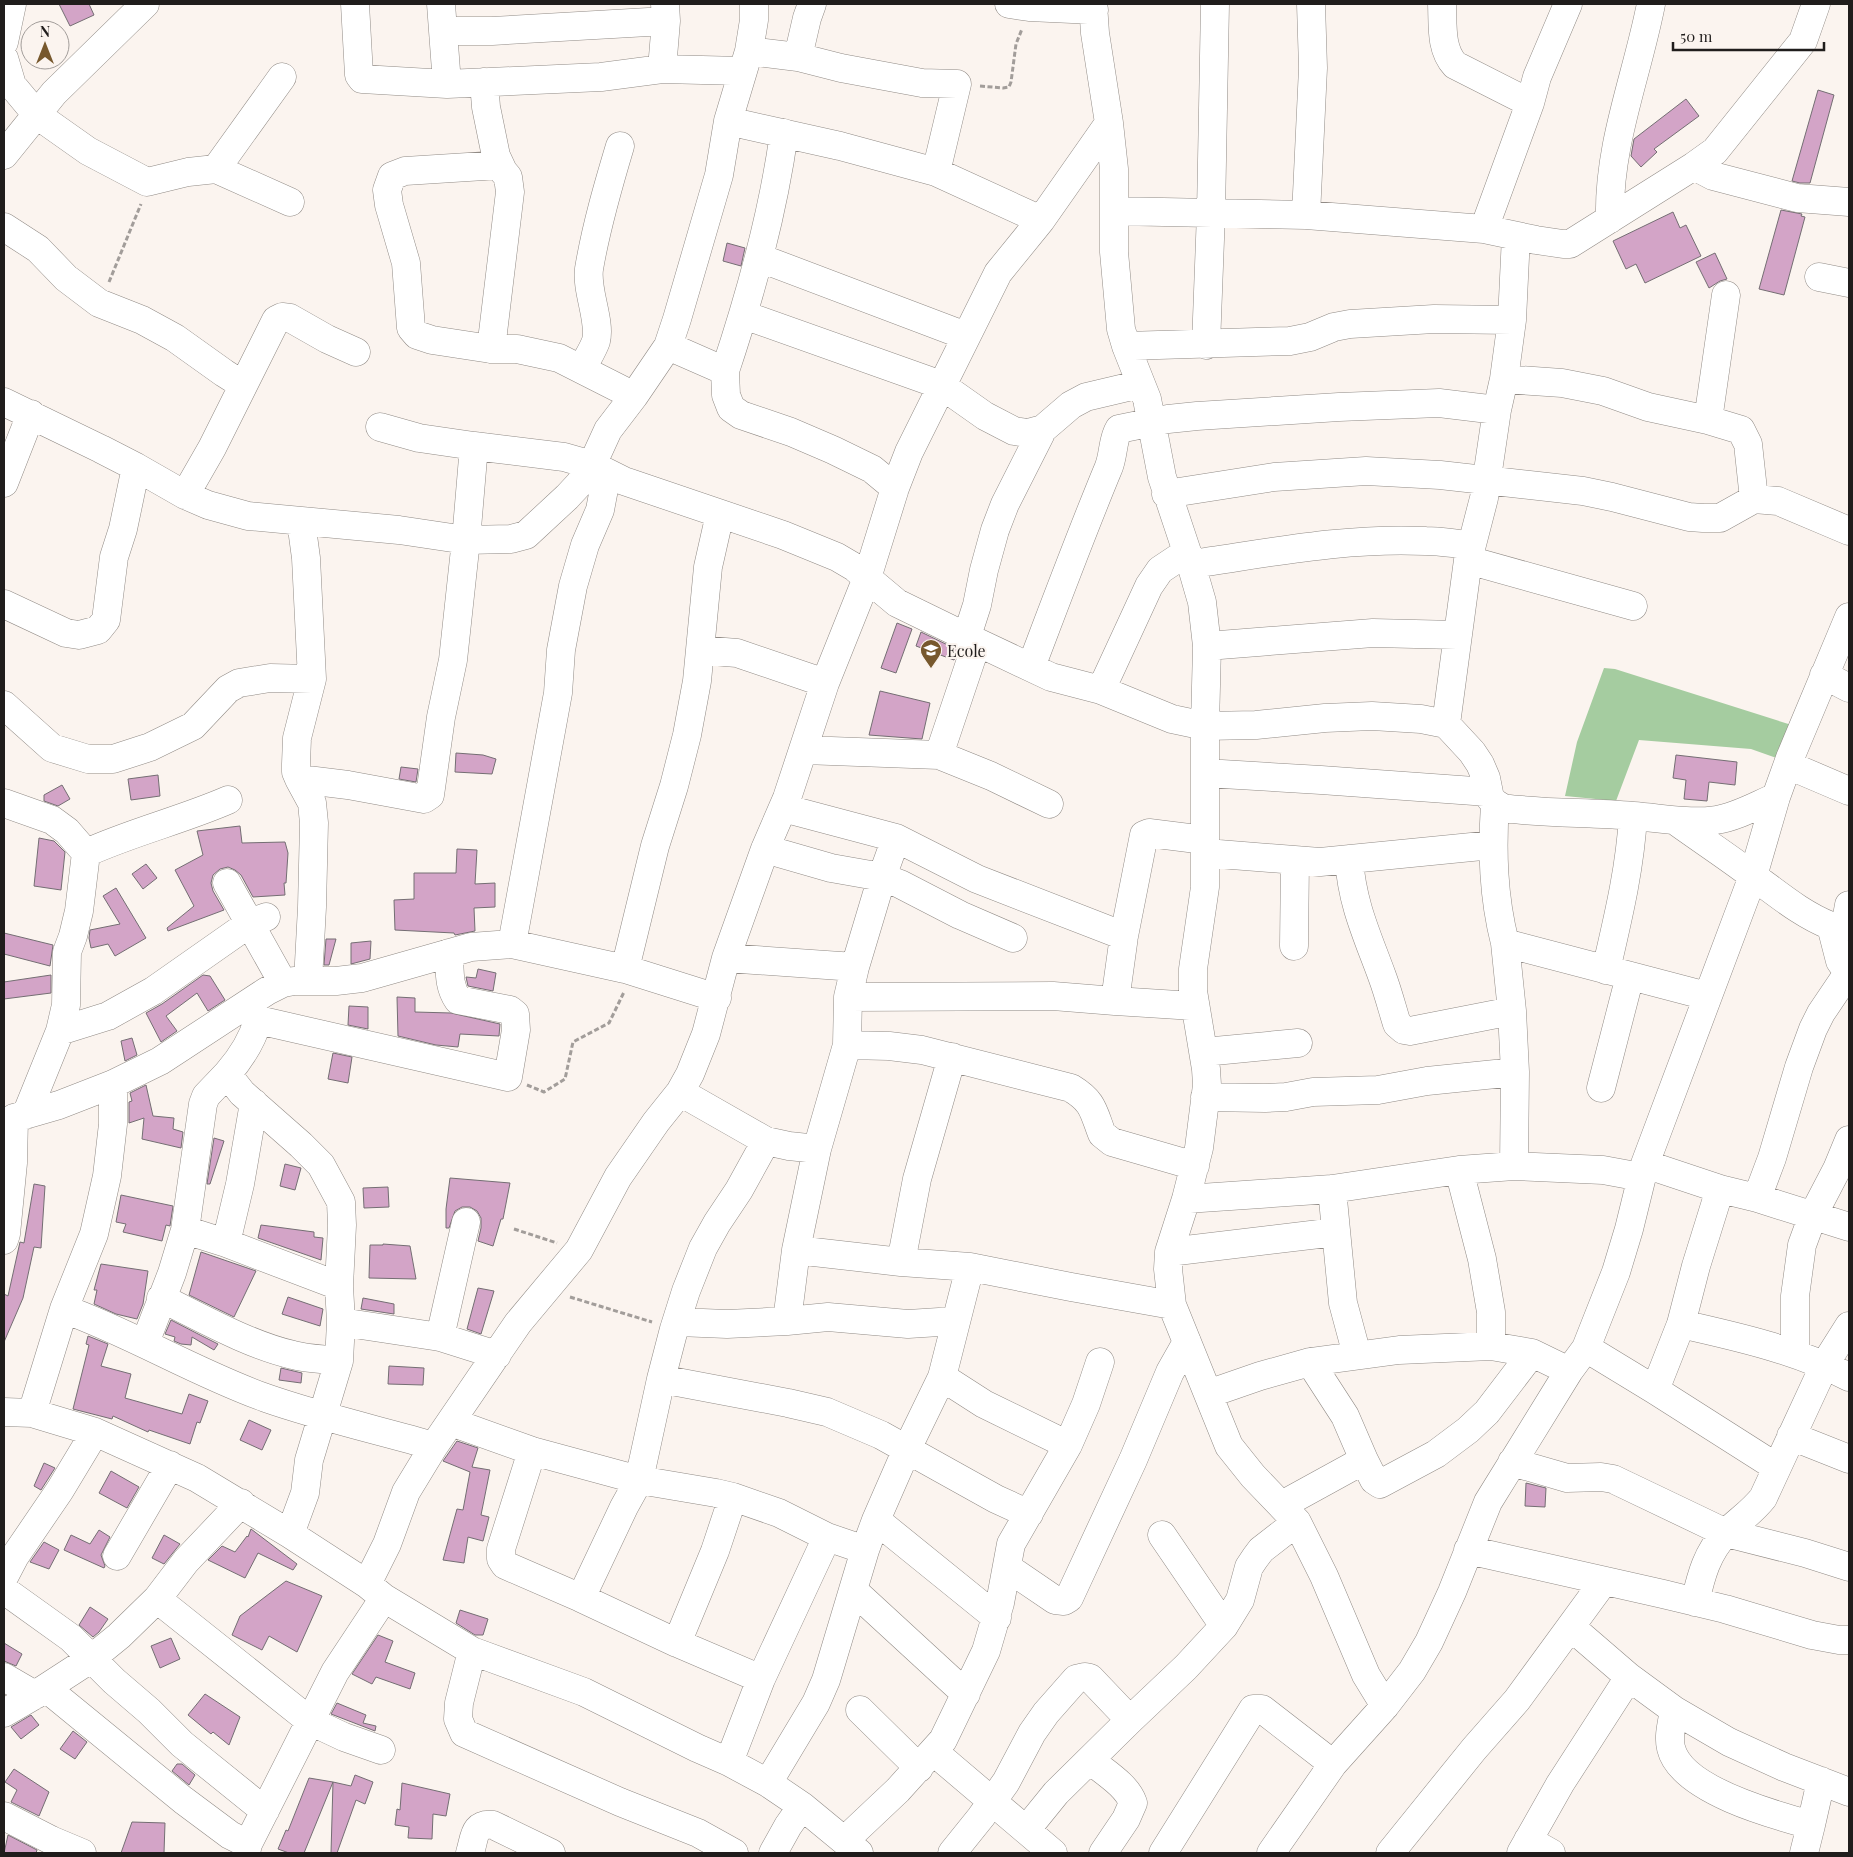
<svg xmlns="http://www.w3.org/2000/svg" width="1853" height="1857" font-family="'Playfair Display',serif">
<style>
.forest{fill:#a5cca0}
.building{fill:#d3a4c7;stroke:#746e73}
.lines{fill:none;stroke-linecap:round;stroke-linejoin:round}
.minor-casing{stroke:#918b86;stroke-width:29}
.path{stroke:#a29d9a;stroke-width:3;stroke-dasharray:5 2.5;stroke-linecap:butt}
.minor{stroke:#fff;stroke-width:28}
.labels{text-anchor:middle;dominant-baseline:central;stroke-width:4;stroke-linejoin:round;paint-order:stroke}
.poi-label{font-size:16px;fill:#201d1c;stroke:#fbf4ef;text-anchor:start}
</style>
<rect width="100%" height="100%" fill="#fbf4ef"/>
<path class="forest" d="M1604,668l11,1 183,58 -13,34 -34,-12 -112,-9 -23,61 -51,-5 12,-54z"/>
<path class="building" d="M59,4h30l5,11 -24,11z
M1818,90l16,5 -24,88h-10l-8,-2z
M1686,99l13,17 -45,33 3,3 -16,15 -10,-11 3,-17z
M1781,210l21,4 -1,2 4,1 -21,78 -25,-6z
M1673,212l7,16 6,-3 15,31 -56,27 -9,-19 -10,5 -13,-28z
M727,243l18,5 -4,18 -18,-5z
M1715,253l12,26 -7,2 -11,7 -13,-26z
M897,623l15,6 -16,44 -15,-5z
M921,632l37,18 -4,10 -38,-14z
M880,691l50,12 -8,36 -53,-4z
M456,753l27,2 13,4 -4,15 -37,-2z
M1676,755l61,7 -2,23 -26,-3 -2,19 -23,-2 2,-19 -13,-2z
M401,767l17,2 -2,13 -17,-3z
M158,775l2,21 -29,4 -3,-21z
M62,785l8,14 -12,7 -14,-5v-6z
M240,826l2,17 43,-1 3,11 -2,30h-2l1,12 -32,2 -12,-22 -6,-5 -7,-3 -8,2 -7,6 -2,8 2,8 11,19 -56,21 -1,-3 27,-22 -19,-36 28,-15 -6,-24z
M39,838l15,3 11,11 -4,38 -27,-4z
M457,849l20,1 -2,34 20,-1v24l-21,1 1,23 -20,4 -1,-2 -59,-3 -1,-30 20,-1v-26h42z
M146,864l11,14 -14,11 -11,-15z
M116,888l30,50 -31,18 -7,-12 -17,4 -2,-10 1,-8 30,-6 -17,-28z
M4,933l49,12 -3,21 -46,-12z
M326,939h10l-7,26h-5z
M371,941l-1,18 -19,5v-21z
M478,969l18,4 -3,18 -25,-5 -2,-9 10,1z
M51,975v18l-47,6v-17z
M203,975l7,1 15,24 -17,11 -11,-18 -31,23 11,15 -16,11 -15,-29 16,-9z
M397,997l18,1v14l36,1 49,11 -1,12 -39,-2 -2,13 -22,-2 -38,-9z
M349,1006l19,1v22l-20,-4z
M132,1038l5,17 -12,6 -4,-20z
M333,1053l19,4 -4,26 -20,-4z
M146,1085l7,31 21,2 -1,11 10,3 -2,16 -39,-9 2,-21 -15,5v-21l3,-1 -2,-8z
M214,1138l10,3 -14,43h-3z
M285,1164l16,4 -6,22 -15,-4z
M450,1178l60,5 -7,36h-2l-8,27 -15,-5 3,-13v-10l-4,-7 -7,-4h-8l-7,4 -6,17h-3v-19z
M34,1184l11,2 -4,62 -7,-1 -11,51 -19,44v-48l4,2 12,-54 4,1z
M388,1187l1,20 -25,1 -1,-20z
M121,1195l52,11 -3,20 -4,-1 -4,16 -39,-9 3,-8 -10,-2z
M261,1225l53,7v5l9,1 -2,22 -63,-22z
M383,1244l27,2 6,33 -47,-1 1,-33h13z
M201,1252l55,19 -22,46 -45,-22z
M101,1264l47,7 -5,33 -6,15 -21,-5 -22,-10 3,-14h-3z
M478,1288l16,3 -13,43 -14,-5z
M288,1297l35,12 -3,17 -38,-12z
M363,1298l31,6v10l-33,-5z
M171,1320l31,16 16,8 -4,6 -22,-13 -1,8 -10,-1 -7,-3 1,-4 -10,-3z
M88,1336l20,8 -7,22 30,8 -6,24 57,16 7,-20 19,7 -8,22 -3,-1 -7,22 -41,-14 -1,2 -35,-16 -1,3 -39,-10 16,-64 -3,-1z
M389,1366l35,2 -1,17 -35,-1z
M281,1368l21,5 -1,10 -22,-3z
M249,1420l22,10 -9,20 -22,-10z
M457,1441l21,7 -6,19 18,3 -9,45 8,2 -6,24 -15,-4 -4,26 -21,-3 14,-51 6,1 7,-38 -27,-11z
M44,1463l11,5 -14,22 -7,-4z
M111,1471l28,16 -12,21 -28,-15z
M1526,1483l20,5 -1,19 -20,-1z
M251,1529l46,35 -4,6 -35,-17 -13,25 -37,-18 14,-14 13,6 12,-16 1,1z
M99,1530l11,7 -9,18 4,11 -1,2 -40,-18 7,-15 19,9z
M164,1535l16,9 -16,20 -12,-6z
M44,1542l15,8 -10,19 -19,-7z
M286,1581l36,15 -25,56 -28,-16 -7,14 -30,-15 8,-19z
M90,1607l18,12 -9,13 -6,5 -14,-12z
M460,1610l28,9 -5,16h-8l-19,-12z
M378,1635l15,6 -8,21 30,11 -5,16 -34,-12 -4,7 -20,-10z
M171,1638l9,21 -20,9 -9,-22z
M4,1643l18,11 -6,12 -12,-5z
M205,1694l35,23 -11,28 -16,-13 -2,2 -23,-19z
M337,1703l29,12 -3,8 13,3 -1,5 -44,-17z
M31,1715l8,10 -18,14 -10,-12z
M73,1731l14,11 -12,17 -15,-10z
M177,1764h5l13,11 -6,10 -17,-14z
M14,1769l35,23 -10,24 -28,-14 6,-12 -12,-8z
M355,1775l18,7 -8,22 -9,-4 -19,53h-6l2,-71 18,4z
M309,1778l24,4 -29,71h-15l-11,-4 8,-19 2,1z
M402,1783l48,11 -4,22 -13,-2 -1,25 -24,-1 1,-11 -14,-2 2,-16 3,1z
M132,1822l33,1 -1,30h-43z
M8,1835l29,15 -1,3h-32z"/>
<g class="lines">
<g class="minor-casing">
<path id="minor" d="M355,4l4,71 3,4 85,5 154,-7 61,-8 80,2
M441,4l6,80
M1009,4l20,3 65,3
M1442,4c1,20 -2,45 13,61l75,38
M443,31h49l174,-10
M4,42l8,-38
M749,51l49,6 43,11 81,15 35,1 -21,88
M798,57l9,-39 5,-14
M4,58l8,27 25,30 51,36 59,31 41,-10 28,-3 74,33
M662,69l4,-48 -1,-17
M484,82l2,25 10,49 7,15 5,6 2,15 -19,157
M728,121l112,25 96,26 105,48
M1109,123l5,46v83l7,77 5,17 21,53 15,78 29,87 11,38 5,44 -2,80v161l-12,82v22l13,78 1,16 -8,63 -13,51 -17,53 -1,17 4,36 57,141 24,30 44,46 27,54 42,99 19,31
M4,155l50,-62 91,-89
M1694,166l19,10 84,22 52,4
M216,169l66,-92
M1115,211l191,4 178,14 52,11 27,4h7l124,-78 21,-15 88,-110 13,-37
M1306,215l7,-147 -2,-64
M1610,219c-2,-75 27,-143 41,-215
M4,227l34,22 28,29 33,25 43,17 33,18 49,35 19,12
M1484,229l46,-126 7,-26 31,-73
M760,258l206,78
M1819,277l30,6
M744,315l197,70 44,31 29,15 14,2 15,-4 28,-24 15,-8 55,-13
M1206,345l5,-132 4,-209
M668,346l57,25 1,24 5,13 10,7 50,17 42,18 39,19 23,19
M1126,346l164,-5 20,-4 24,-10 16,-3 84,-5 78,1
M582,369c4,-9 11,-19 14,-28 5,-20 -10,-50 -7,-72 7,-42 19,-83 31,-123
M725,371c26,-78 48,-156 59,-238
M1504,379l58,4 41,8 45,16 60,13 33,10 7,14 6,55
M634,396l34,-50 9,-27 42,-144 9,-54 21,-70 5,-31v-16
M4,402l97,47 35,18 49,28 23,10 40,11 151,14 67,10 45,-1 15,-4 41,-38 13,-14 12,-18 32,16 159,54 54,22 17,10 43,36 80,39 74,35 50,13 71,29 33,7 51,-1 69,-7 47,-2 49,3 25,5 26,28 8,12 6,14 4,20 5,5 8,5c43,6 87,4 130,8 28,2 54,8 83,4 21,-3 41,-15 60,-23
M1708,420l18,-125
M380,427l39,11 55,8
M4,483l27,-69
M1166,494l108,-17 92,-6 74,4 143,16 29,6 77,20 14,1h17l34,-19 24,2 71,30
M185,495l27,-47 64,-128 6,-3 8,1 37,21 29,13
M301,521l5,37 6,121 -15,59 -1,26v8l3,7 13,24 2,20 -2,84 -4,74
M1468,560l165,46
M1191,564c78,-11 156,-27 235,-23 15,0 30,3 45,4
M4,604l62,29 13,2 19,-5 8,-10 8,-63 9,-28 13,-62
M967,636l10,-31 7,-35 11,-40 10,-26 38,-75
M977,642l-38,113 52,21 58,28
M1207,646l166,-13 84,2
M700,650l37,3 88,30
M1031,667c25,-66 50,-133 77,-198 6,-13 4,-29 11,-40l49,-10 29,-3 142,-9 100,-4 58,7
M1824,675l25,13
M1101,690l48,-104 11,-16 27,-18
M4,705l48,43 36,11h25l37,-12 43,-21 35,-37 11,-6 31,-5 42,1
M1446,724l22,-164 16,-62 13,-88 7,-31 8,-59 4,-84
M804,750l135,5
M1788,765l61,26
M1205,773l116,7 167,12
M299,779l49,6 76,14 6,-4 11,-78 12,-57 13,-120 8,-94 90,11 28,8 16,-35 26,-34 -75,-38 -42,-9h-26l-59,-9 -15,-5 -6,-7 -5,-65 -17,-58 -2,-15 5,-14 13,-5 95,-6
M4,803l48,17 15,11 19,22 -7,58 -6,25 -6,16 -1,53 -6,26 -34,84
M1495,803c-3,48 -2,93 10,140l202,53
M783,808l113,30 81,41 147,57
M1677,822c25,18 51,35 76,54 25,18 48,38 78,50l9,35 9,13
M765,849l66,19 51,9 18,7 60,31 53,23
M86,853c46,-21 96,-33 142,-53
M1206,853l114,9 172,-17
M1349,859c3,45 18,76 33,117 6,16 10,32 15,48l7,6 6,1 102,-20
M227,883l56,100
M1845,927l4,-22
M1505,943l7,68 3,61 -1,94
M512,944l46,-251 3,-43 12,-64 12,-41 15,-35 7,-37
M1294,946l1,-86
M726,958l129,9
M625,969l30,-123 19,-60 13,-51 10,-54 11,-114 12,-53
M1606,970c12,-52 24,-101 27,-154
M848,997l205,-1 62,5 9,-65 20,-101 5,-2 56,7
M1115,1001l79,5
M247,1004l11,16c-6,22 -17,38 -31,54l15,19 59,52 20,20 20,37 1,23 -3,61 2,36 -2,39 -30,99 -4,33 -15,41
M258,1020l250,57 8,-47 -1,-16 -5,-4 -52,-10c-10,-14 -8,-30 -9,-47
M60,1031l48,-15 45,-25 97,-68 16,-6
M847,1045l42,1 33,4 149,38c23,14 22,23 31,46l10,8 83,24
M1204,1052l94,-9
M1601,1088l29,-112
M680,1092l86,49 23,5 28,3
M1205,1097l60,1 21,-1 27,-5 65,-2 49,-9 88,-9
M4,1124l10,-6 45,-13 54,-21 47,-23 107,-70 16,-8 11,-2h42l26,-3 109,-31 41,-3 113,25 92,29
M1645,1164l75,25 37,9 92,29
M1459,1170l23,89 9,53v34
M1332,1189l11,114 14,52
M1757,1198l15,-40 27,-91 14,-38 8,-16 27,-40
M1186,1199l146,-10 127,-19 55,-4 89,4 38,7
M185,1230l41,13 113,43
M4,1240l2,-6 7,-71 1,-45
M226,1243l14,-59 14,-81
M796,1250l105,12 69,5 101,20 101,18
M1169,1252l167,-20
M901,1262l16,-83 35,-122
M161,1298c41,20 88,47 132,57 15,4 31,4 46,6
M64,1309c69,25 132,64 202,89 54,19 112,32 168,48
M787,1321l9,-71 21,-101 30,-104 1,-48 7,-30 27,-90 14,-39
M341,1322l99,15 57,18
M678,1322l49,2 60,-3 41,-4 80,7 47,-3
M1681,1324c58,13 115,26 168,53
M440,1337l26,-115
M145,1343l27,-70 13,-43 18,-126 3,-8 21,-22
M1586,1348l69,42 121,77
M1795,1353v-57l7,-51 11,-30 24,-46 12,-29
M1310,1362l35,54 19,44 10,20 6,4 56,-30 32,-24 19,-18 45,-59
M942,1377l42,27 84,41
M661,1379l127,24 39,9 54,23 115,64 33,15
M1655,1390l26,-66 15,-58 24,-77
M1208,1394l52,-18 50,-14 89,-12 92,-4 41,7 37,18
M4,1412l28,1 63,19 102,46 93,56 77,50 17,14 88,53 112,41 113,56 32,14 39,21 34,23 57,47
M32,1413l32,-104 30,-75 13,-58 6,-52v-40
M451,1422l81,29 107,29 77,13 17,4 46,16 48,24 38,13
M1791,1436l58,23
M532,1451l-31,98v10l4,6 76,33
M1512,1462l55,16 34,-1 12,2 113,54 79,20 44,14
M1282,1505l82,-45
M876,1520l121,98
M1162,1535l62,91
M1468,1550l195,44 62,15 87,26 27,5h10
M117,1556l53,-91
M1008,1568l47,32 9,1 5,-3 64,-138 37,-88 17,-30
M4,1577l11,-21 45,-66 35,-58
M367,1584l20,-40 19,-52 28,-46 84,-123 61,-73 39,-73 38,-55 24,-30 10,-18 16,-40 20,-76 39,-109 22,-51 38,-115 42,-105 28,-90 14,-36 89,-179 43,-53 68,-97 -14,-90 -2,-29
M4,1590l67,48 43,43 35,30 33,33 83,67
M854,1591l112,103
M157,1599l153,122 34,16 37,13
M1695,1602c6,-26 12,-50 31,-69 13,-13 25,-20 37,-35l62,-134 24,-38
M1571,1627l58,50 45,33 55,32 55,25 65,25
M677,1643l38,-92 18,-54
M472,1651l-13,52 -1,16 6,14 156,69 78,31 36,20
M4,1677l31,18
M761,1679l-84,-36 -96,-45 43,-91 15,-27 22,-101 13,-50 12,-38 17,-43 14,-25 22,-33 27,-49
M46,1688l137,112 47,35 18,9
M860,1710l59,58
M1674,1710c-2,13 -6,26 -3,38 10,42 103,67 140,77l-7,28
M4,1713l31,-18 57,-37 27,-22 38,-37 29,-38 55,-58
M934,1752l119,101
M1090,1760c14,12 37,25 43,43l-7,16 -23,34
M729,1762l32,-83 66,-142
M768,1783l48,-80 10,-23 39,-130 11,-30 31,-71 35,-72 28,-110
M4,1816l47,24 31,13
M1811,1825l10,-44
M1026,1830l30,-37 74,-73
M845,1840l53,-50 45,-50 43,-89 14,-48 11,-59 57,-99 18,-41 14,-42
M1528,1840l23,13
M246,1853l2,-9 87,-172 49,-74
M470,1853c5,-16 3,-30 23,-28l58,28
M773,1853l15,-27 14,-20
M952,1853l29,-36 25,-35 26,-49 14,-20 30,-34 9,-2 5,1 40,42 56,-53 38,-41 16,-26 9,-33 6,-9 6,-8 36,-28
M1163,1853l90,-144h9l71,55
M1271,1853l62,-89 52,-58 27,-35 17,-29 23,-50 36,-90 81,-131 17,-23 30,-76 13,-43 16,-65 108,-288 23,-79 14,-39 59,-141
M1390,1853l84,-104 43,-49 87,-119
M1521,1853l39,-69 69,-107"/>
</g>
<path class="path" d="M980,86l23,2 6,-1 2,-5 5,-38 6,-15
M109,282l32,-78
M527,1085l17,7 21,-13 8,-37 36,-19 15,-31
M514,1229l43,14
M570,1297l82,25"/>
<use href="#minor" class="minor"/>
</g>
<defs>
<g id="school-pin" transform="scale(1.125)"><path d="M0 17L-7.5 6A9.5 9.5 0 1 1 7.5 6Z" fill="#77582d" stroke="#fbf4ef"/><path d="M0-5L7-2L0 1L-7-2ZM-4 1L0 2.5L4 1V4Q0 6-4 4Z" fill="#fff"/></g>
</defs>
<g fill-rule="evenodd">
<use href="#school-pin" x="931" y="650"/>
</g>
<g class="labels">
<g class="poi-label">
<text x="947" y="650">Ecole</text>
</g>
</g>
<rect width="1853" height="1857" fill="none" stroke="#201d1c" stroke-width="10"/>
<g transform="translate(45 45)"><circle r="24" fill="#fbf4ef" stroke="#a39e9b"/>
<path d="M0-4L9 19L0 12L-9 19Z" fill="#77582d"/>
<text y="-8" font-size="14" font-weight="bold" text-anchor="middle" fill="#201d1c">N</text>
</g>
<path d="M1673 42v8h151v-8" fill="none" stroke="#201d1c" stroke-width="2.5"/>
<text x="1680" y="42" font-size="15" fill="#201d1c" stroke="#fbf4ef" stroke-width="4" paint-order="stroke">50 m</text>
</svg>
